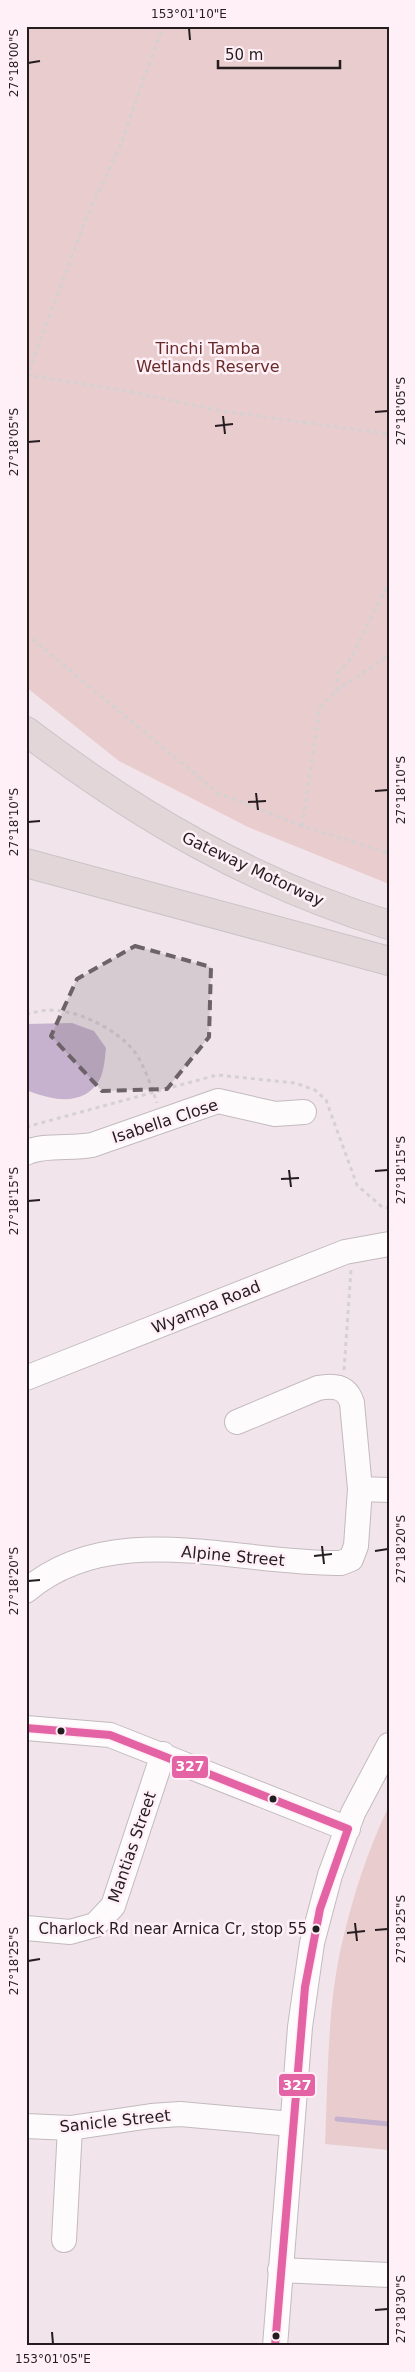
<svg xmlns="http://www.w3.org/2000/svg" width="415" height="2372" font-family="'DejaVu Sans',sans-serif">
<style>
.green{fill:#e9cccd}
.water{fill:#c6b2ce}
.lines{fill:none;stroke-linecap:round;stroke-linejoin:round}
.stream{stroke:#c6b2ce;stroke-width:5}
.minor-casing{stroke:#c3babe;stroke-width:26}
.highway-casing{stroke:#cac4c7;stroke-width:30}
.path{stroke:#d5d1d2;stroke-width:3;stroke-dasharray:4 4;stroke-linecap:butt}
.minor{stroke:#fdfbfc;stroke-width:24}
.highway{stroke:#e2d6d9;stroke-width:28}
.bus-1-casing{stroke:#fef0f6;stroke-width:11}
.bus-1{stroke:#e463a4;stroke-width:8}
.marked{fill:#6c6267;fill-opacity:0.2;stroke:#6c6267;stroke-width:4;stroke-dasharray:10 6;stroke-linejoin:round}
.ticks{fill:none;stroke:#251c20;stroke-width:2}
.bus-dot{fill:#251c20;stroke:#fef0f6;stroke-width:2}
.labels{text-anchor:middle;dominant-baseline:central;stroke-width:5;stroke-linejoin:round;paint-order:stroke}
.bus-label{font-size:15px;fill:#251c20;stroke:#fef0f6;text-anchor:end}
.park-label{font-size:16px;fill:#672a28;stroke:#fef0f6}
.street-label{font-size:16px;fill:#251c20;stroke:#fef0f6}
.line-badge{stroke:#fef0f6;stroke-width:2}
.badge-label{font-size:14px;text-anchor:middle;font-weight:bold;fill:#fff}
.neatline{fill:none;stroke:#251c20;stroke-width:2}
.ticks-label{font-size:12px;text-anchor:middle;fill:#251c20}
</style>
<rect width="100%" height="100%" fill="#f1e5eb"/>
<path class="green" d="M26,26h363v858l-141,-57 -129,-66 -93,-74z
M389,1806v344l-64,-6c3,-65 2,-137 17,-201 11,-47 26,-94 47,-137z"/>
<path class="water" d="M72,1023l22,8 12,17c-1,9 -2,23 -6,31 -16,29 -49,21 -74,11v-66z"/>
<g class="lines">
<path class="stream" d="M337,2119l52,5"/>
<g class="minor-casing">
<path id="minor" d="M26,1153c16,-9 46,-4 66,-8l126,-44 57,13 29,-2
M26,1378l319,-126 44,-8
M237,1422l81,-34c15,-3 29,-2 34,15l8,86
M26,1591c86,-74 213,-26 315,-28l10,-4 5,-13 4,-57 29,1
M26,1728l84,7 238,94
M26,1928l44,4 25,-7 18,-19 50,-152
M26,2126l44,2 81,-12 29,-2 112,10
M64,2240l6,-112
M280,2270l109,5
M275,2346l25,-319 12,-84 18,-68 23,-62 36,-68"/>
</g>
<g class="highway-casing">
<path id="highway" d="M26,731c113,86 227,152 363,194
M26,863l363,98"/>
</g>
<path class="path" d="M27,375l100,16 94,20 168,23
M26,378l59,-157 35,-75 43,-120
M26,634l192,159 84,33 87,27
M336,691l53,-36
M302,826l18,-119 16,-16 2,-18 11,-12 40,-78
M26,1014c8,-1 16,-4 23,-4 29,0 66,18 85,41 9,11 18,37 23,52
M26,1127l191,-52 78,8 20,7 11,10 31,85 25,22 7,1
M344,1370l7,-100"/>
<use href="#minor" class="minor"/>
<use href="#highway" class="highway"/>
<g class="bus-1-casing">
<path id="bus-1" d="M26,1728l84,7 238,94
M275,2346l30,-359 15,-78 28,-80"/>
</g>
<use href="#bus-1" class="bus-1"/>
</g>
<path class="marked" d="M135,946l76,21 -2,70 -42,52 -65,2 -51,-55 26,-57z"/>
<path class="ticks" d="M189,28l1,12M28,63l12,-2M375,412l13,-1M223,416l2,18M215,426l18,-2M28,442l12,-1M375,791l13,-1M256,793l2,17M248,802l18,-1M28,822l12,-1M289,1170l2,17M375,1171l13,-1M281,1179l18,-1M28,1201l12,-1M322,1546l2,18M375,1551l13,-2M314,1556l18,-2M28,1581l12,-1M355,1923l2,18M375,1930l13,-1M347,1933l18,-2M28,1961l12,-2M375,2310l13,-1M52,2332l1,12"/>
<g class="bus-dot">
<circle cx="61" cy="1731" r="4.5"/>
<circle cx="273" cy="1799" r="4.5"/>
<circle cx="316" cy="1929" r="4.5"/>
<circle cx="276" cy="2336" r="4.5"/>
</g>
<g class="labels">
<g class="bus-label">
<text x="307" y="1929">Charlock Rd near Arnica Cr, stop 55</text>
</g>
<g class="park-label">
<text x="208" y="348">Tinchi Tamba<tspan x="208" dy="18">Wetlands Reserve</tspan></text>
</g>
<g class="street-label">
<text transform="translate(253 869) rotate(25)">Gateway Motorway</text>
<text transform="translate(165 1121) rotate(-18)">Isabella Close</text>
<text transform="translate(206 1307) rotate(-22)">Wyampa Road</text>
<text transform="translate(233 1556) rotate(5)">Alpine Street</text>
<text transform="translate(132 1847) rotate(-71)">Mantias Street</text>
<text transform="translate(115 2121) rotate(-6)">Sanicle Street</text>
</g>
</g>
<g class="line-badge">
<rect x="171" y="1755" width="38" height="24" rx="5" fill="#e463a4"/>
<rect x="278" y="2073" width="38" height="24" rx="5" fill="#e463a4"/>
</g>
<g class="badge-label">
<text x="190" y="1771">327</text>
<text x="297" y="2090">327</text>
</g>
<rect width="415" height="2372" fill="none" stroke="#fef0f6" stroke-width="55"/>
<path d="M218 60v8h122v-8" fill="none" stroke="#251c20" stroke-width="2.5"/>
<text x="225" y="60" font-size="15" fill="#251c20" stroke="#fef0f6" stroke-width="4" paint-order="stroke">50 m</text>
<rect x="28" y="28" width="360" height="2316" class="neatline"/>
<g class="ticks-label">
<text x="189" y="18">153°01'10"E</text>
<text transform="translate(14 63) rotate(-90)" y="4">27°18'00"S</text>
<text transform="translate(401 411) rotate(-90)" y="4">27°18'05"S</text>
<text transform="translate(14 442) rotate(-90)" y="4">27°18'05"S</text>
<text transform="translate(401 790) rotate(-90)" y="4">27°18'10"S</text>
<text transform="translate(14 822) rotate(-90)" y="4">27°18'10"S</text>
<text transform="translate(401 1170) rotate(-90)" y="4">27°18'15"S</text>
<text transform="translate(14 1201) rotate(-90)" y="4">27°18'15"S</text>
<text transform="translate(401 1549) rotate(-90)" y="4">27°18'20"S</text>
<text transform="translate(14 1581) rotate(-90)" y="4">27°18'20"S</text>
<text transform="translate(401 1929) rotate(-90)" y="4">27°18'25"S</text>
<text transform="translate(14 1961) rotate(-90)" y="4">27°18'25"S</text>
<text transform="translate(401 2309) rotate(-90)" y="4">27°18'30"S</text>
<text x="53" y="2363">153°01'05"E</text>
</g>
</svg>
